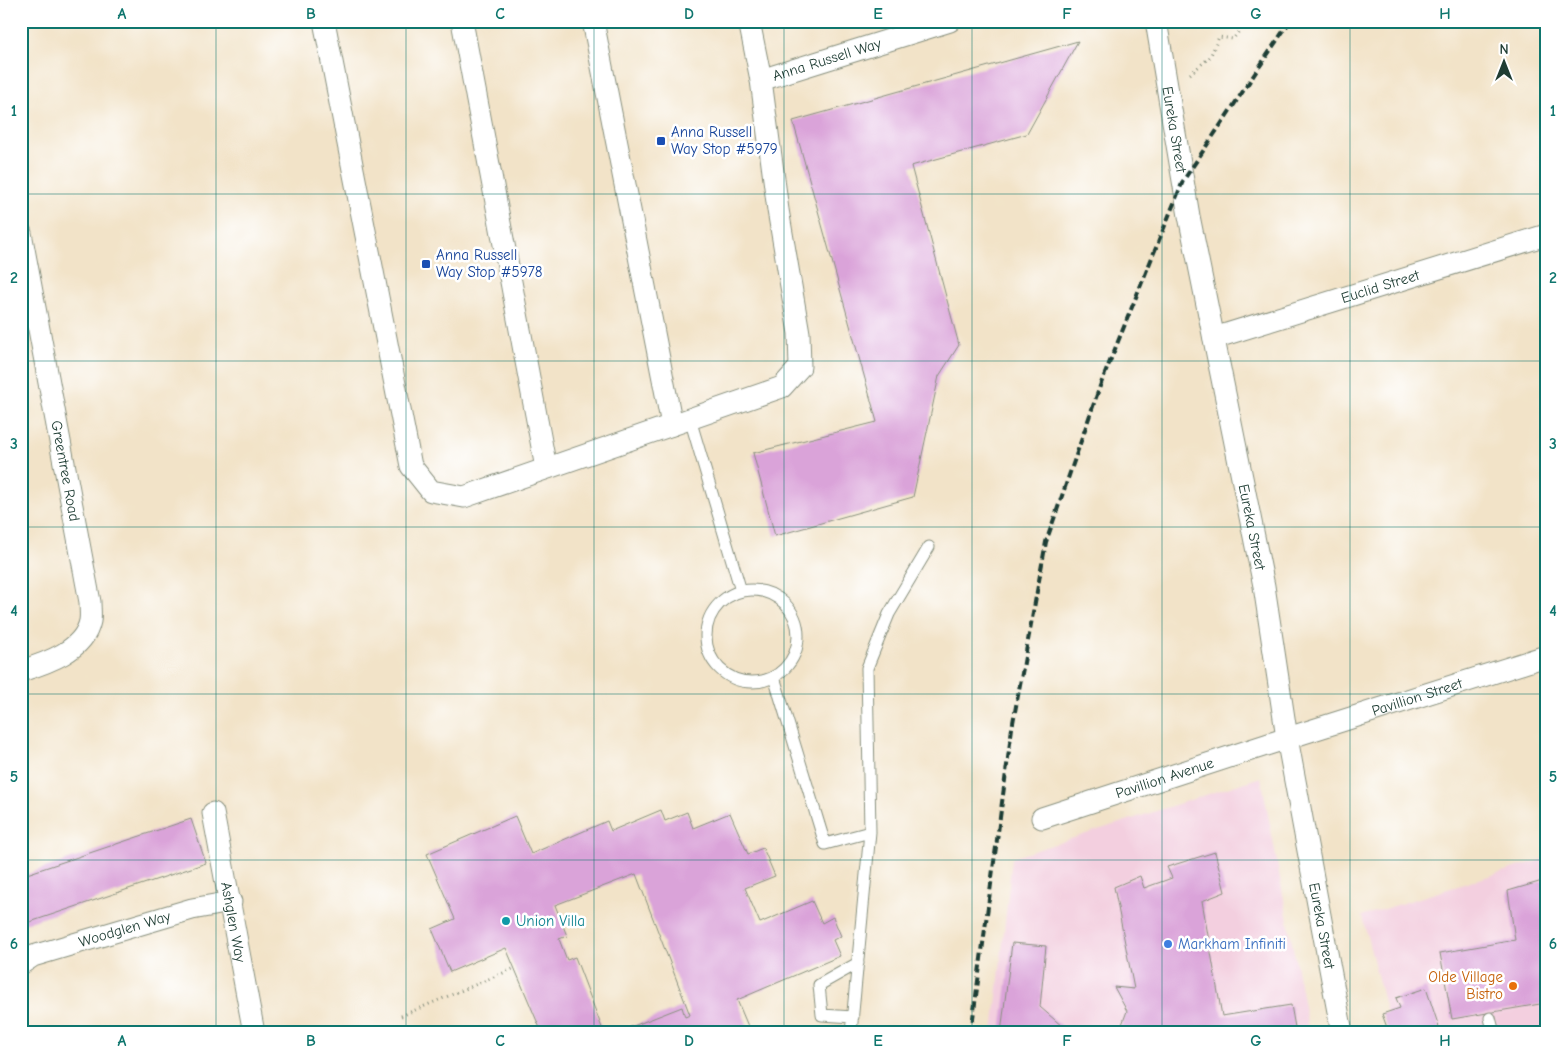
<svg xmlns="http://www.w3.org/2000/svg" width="1567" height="1054" font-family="'Comic Neue',sans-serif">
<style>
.built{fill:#f3cfdf}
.building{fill:#daa3d9}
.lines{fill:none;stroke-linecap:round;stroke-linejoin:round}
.lane-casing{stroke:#88907e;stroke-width:13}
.street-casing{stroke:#88907e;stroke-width:23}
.path{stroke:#88907e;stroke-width:3;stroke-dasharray:1 4;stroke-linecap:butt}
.lane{stroke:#fff;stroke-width:11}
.street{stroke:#fff;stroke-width:21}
.rail{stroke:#1f3d34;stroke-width:4;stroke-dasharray:8 4;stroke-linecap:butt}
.grid{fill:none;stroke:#0f766e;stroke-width:1;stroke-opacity:0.55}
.transit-dot{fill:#1a4fb4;stroke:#fff;stroke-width:2}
.culture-dot{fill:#0f9aa8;stroke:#fff;stroke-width:2}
.shop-dot{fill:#3f7fe0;stroke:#fff;stroke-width:2}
.food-dot{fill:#e8710a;stroke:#fff;stroke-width:2}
.labels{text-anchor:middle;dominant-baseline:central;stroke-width:5;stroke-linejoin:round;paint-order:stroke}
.street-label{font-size:15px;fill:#1f3d34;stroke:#fff}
.transit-label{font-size:15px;fill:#164399;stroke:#fff;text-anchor:start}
.culture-label{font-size:15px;fill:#0d838f;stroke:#fff;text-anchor:start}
.shop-label{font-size:15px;fill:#366cbe;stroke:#fff;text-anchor:start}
.food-label{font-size:15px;fill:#c56008;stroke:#fff;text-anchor:end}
.neatline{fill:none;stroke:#0f766e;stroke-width:2}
.grid-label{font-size:16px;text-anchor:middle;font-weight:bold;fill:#0f766e}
</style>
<rect width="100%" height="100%" fill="#fff"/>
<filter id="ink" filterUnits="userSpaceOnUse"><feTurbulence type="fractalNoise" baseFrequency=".02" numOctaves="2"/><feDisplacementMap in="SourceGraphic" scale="10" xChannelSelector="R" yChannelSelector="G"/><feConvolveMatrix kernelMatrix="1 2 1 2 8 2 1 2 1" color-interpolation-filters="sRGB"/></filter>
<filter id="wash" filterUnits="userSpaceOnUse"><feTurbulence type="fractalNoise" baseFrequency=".0096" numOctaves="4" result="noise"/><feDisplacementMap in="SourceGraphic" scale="20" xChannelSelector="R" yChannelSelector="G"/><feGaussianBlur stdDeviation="1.12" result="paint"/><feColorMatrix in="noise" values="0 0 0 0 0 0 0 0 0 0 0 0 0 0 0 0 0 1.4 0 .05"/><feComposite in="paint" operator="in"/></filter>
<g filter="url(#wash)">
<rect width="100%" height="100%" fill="#f2e3c8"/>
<path class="built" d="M1261,777l48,256h-316l19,-175z
M1546,858v175h-154l-30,-117z"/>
<g id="blocks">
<path class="building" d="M1078,41l-51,93 -116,32 48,179 -20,31 -26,121 -138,39 -22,-83 124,-31 -84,-301z
M661,810l4,11 22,-9 6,16 37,-15 18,41 15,-6 12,28 -30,12 15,35 52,-22 10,22 11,-6 8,19 -8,4 7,16 -103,44 13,31 7,-3 3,5h-135l-2,-3 59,-23 3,10 5,-2 -54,-141 -81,31 12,31 -8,3 8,21 8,-3 29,76h-62l-36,-85 -56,24 -18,-43 23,-10 -28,-65 88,-38 16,38 76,-33 4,10z
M191,819l15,44 -185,62v-49z
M1215,852l10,40 -23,9 20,115 69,-11 5,28h-168l-8,-3 7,-19 -13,-24 20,2 -20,-102 26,-11 4,12 28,-10 -5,-11z
M1546,880v123l-94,16 -12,-66 75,-13 -7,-49z
M1012,943l34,3 -6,61 30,26h-69z
M1426,988l15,45h-52l-7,-19 18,-6 -4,-10z"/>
</g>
</g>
<g filter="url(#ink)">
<use href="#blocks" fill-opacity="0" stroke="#88907e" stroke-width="1"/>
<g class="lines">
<g class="lane-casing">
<path id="lane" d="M690,419l51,172
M706 636a46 46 0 1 1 92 0a46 46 0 1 1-92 0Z
M774,677l51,167 45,-12
M853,1017l-31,-2 -3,-30 39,-22
M1490,1018l4,15
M851,1033l19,-201 -3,-164 22,-54 40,-67"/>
</g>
<g class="street-casing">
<g id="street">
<path d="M324,21l87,445 20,25 33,6 318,-110 18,-20 -1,-34 -21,-123 -17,-130 -12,-59"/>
<path d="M462,21l84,447"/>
<path d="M593,21l79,404"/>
<path id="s1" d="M1156,21l33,195 75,370 23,152 55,295"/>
<path id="s2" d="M761,80l189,-59"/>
<path id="s3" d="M21,233l69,369c0,6 1,13 0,19 -6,30 -44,42 -69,50"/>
<path id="s4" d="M1214,338l332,-103"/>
<path id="s5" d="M213,813l41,220"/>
<path id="s6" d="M1042,818l227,-74 277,-88"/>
<path id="s7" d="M21,964l12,-8 159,-47 39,-7"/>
</g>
</g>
<path class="path" d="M1190,74l20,-17 9,-20 14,2 14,-18
M401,1016l114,-48"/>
<use href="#lane" class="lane"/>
<use href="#street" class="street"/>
<path class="rail" d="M971,1033l41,-305 34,-186 54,-156 83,-205 107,-160"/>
</g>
</g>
<path class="grid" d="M216,21v1012M406,21v1012M594,21v1012M784,21v1012M972,21v1012M1162,21v1012M1350,21v1012M21,194h1525M21,361h1525M21,527h1525M21,694h1525M21,860h1525"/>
<g class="transit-dot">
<rect x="656" y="136" width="10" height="10" rx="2.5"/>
<rect x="421" y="259" width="10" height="10" rx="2.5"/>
</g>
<circle class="culture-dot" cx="506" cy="921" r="5"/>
<circle class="shop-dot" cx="1168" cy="944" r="5"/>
<circle class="food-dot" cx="1513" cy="986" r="5"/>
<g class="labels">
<g class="street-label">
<text stroke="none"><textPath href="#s2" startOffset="69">Anna Russell Way</textPath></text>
<text stroke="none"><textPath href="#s1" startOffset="110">Eureka Street</textPath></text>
<text stroke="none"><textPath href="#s4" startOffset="174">Euclid Street</textPath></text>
<text stroke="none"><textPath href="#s3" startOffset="242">Greentree Road</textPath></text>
<text stroke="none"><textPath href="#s1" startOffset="515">Eureka Street</textPath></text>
<text stroke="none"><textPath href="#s6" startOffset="394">Pavillion Street</textPath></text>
<text stroke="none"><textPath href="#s6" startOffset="129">Pavillion Avenue</textPath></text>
<text stroke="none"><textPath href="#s5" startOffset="111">Ashglen Way</textPath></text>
<text stroke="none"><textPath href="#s1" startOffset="920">Eureka Street</textPath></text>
<text stroke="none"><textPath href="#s7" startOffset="110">Woodglen Way</textPath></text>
</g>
<g class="transit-label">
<text x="671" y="132">Anna Russell<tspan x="671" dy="17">Way Stop #5979</tspan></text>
<text x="436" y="255">Anna Russell<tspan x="436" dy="17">Way Stop #5978</tspan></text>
</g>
<g class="culture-label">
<text x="516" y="921">Union Villa</text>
</g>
<g class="shop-label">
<text x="1178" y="944">Markham Infiniti</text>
</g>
<g class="food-label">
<text x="1503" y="977">Olde Village<tspan x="1503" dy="17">Bistro</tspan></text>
</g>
</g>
<rect width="1567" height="1054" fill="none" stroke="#fff" stroke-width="55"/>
<g transform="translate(1504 62)" stroke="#ffffff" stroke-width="4" paint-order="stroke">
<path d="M0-4L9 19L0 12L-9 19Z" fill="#1f3d34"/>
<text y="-8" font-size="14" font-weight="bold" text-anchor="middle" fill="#1f3d34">N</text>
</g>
<rect x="28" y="28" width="1512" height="998" class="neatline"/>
<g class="grid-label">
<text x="122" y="19">A</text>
<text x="311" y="19">B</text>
<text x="500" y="19">C</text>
<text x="689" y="19">D</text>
<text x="878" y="19">E</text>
<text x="1067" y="19">F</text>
<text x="1256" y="19">G</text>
<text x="1445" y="19">H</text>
<text x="14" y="116">1</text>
<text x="1553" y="116">1</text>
<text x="14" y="283">2</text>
<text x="1553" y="283">2</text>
<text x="14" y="449">3</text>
<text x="1553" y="449">3</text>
<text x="14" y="616">4</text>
<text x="1553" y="616">4</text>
<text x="14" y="782">5</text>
<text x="1553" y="782">5</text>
<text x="14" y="949">6</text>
<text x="1553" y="949">6</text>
<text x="122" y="1046">A</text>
<text x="311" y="1046">B</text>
<text x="500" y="1046">C</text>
<text x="689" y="1046">D</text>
<text x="878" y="1046">E</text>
<text x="1067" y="1046">F</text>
<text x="1256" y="1046">G</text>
<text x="1445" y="1046">H</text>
</g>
</svg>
